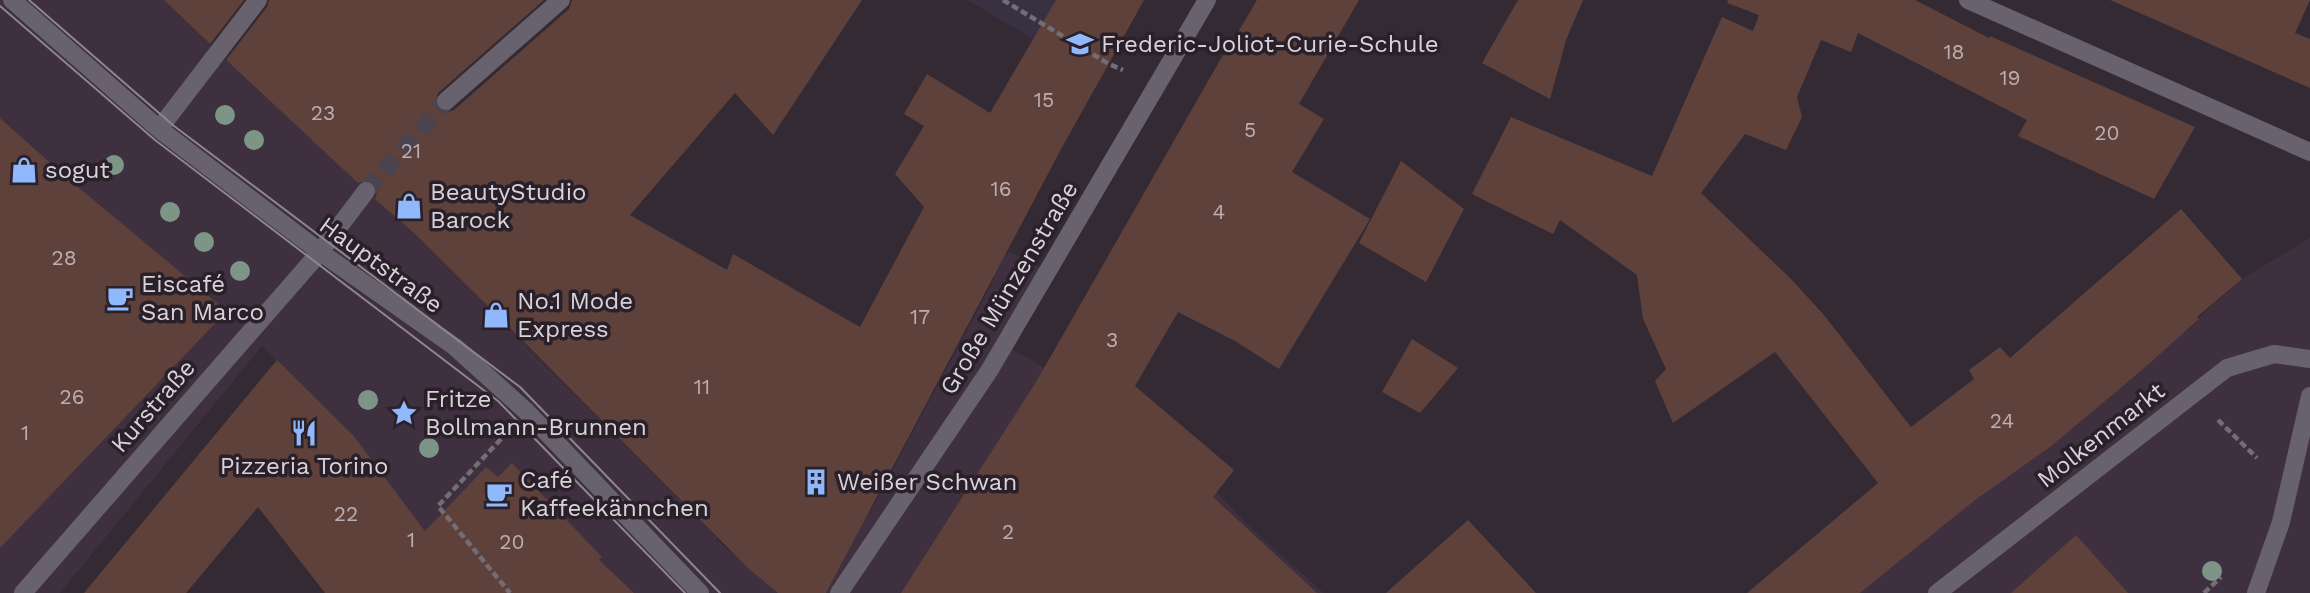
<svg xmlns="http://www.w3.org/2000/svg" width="2310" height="593" font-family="'Work Sans',sans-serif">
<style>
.built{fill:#3e303e}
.education{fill:#373142}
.building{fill:#5f413c}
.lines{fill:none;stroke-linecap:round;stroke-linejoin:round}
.minor-tunnel{stroke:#4c434c;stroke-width:18;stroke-dasharray:18 9;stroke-linecap:butt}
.path{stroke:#756d75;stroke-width:4.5;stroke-dasharray:7 3.5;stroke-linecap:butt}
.minor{stroke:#67626d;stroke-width:18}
.tram{stroke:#8e868e;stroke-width:2}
.tree{fill:#7c9587}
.labels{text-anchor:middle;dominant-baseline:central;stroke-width:7;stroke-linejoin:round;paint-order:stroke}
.number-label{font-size:21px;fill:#baaeb2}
.poi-label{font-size:24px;fill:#d9d3d9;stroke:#292029;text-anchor:start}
.street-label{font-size:24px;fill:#d9d3d9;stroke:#292029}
</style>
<rect width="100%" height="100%" fill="#332a33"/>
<path class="built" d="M0,0h164l71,69 180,165 302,303 -1,2 62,54h-306l-119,-158 -91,-89 -202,247h-60v-47l224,-237 -159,-133 -65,-58z
M2310,238v355h-450l114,-92 98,-72 50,-45 2,1 17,-13 -2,-3 42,-36 2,1 16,-14 -1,-2 44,-39z
M1009,251l39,21 -44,74 23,11 154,98 70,73 73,65h-509l59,-88 121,-228 -2,-2 12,-21 2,1z"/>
<path class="education" d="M967,0h177l-47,85 -64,-46z"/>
<path class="building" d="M164,0h80l-34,44z
M269,0h275l-106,93 -3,11 7,7 6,1 6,-2 115,-101 3,-9h290l-89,135 -38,-42 -105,122 97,55 6,-16 127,73 64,-120 -29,-33 29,-48 -20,-12 23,-40 63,39 66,-113h88l-85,153 -233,440h-48l-30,-25 -224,-226 -109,-108 -40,-35 2,-7 -4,-10 -6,-2 -9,3 -132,-123 41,-53z
M1257,0h102l-60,104 25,15 -32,53 78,47 -91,150 -44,-28 -57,-29 -43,74 99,84 -21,27 104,96h-416l135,-211 187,-327 1,1z
M1518,0h65l-17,40 -16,59 -68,-36z
M1728,0h187l74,38 1,-2 205,91 -41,72 -136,-63 9,-16 -169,-87 -7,19 -30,-12 -24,57 5,20 -16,33 -41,-16 -44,59 90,86 33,36 87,112 63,-48 -5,-9 31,-23 10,11 171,-149 61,70 -45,38 2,2 -57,51 -92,77 -76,54 -114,92h-113l131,-110 -103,-131 -102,71 -18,-42 11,-12 -23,-50 -6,-44 -77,-55 -7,14 -81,-40 39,-77 141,59 70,-159 31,14 6,-16 -32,-12z
M2110,0h200l-15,33 15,6v49z
M0,118l65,58 162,135 -227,237z
M1401,161l63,48 -38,73 -67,-39z
M1412,339l46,29 -38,45 -38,-21z
M277,360l76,75 72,96 61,-64 12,10 14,-14 90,94 -3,3 35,33h-309l-67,-86 -72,86h-102z
M1468,520l68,73h-150z
M2076,535l52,58h-117z"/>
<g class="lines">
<path class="minor-tunnel" d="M366,191l80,-90"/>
<path class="path" d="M1003,0l106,64 14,6
M2218,420l39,38
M501,439l-63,67 72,87
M2204,593l17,-16"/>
<path class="minor" d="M12,0l147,129 161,123 135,95 72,65 173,181
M1968,0l342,152
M446,101l115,-101
M159,129l99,-129
M23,593l297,-341 46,-61
M839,593l150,-222 218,-371
M1937,593l290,-225 47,-14 36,5
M2256,593l25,-71 29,-126"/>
<path class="tram" d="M29,0l145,126 346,261 200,206
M0,6l155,134 343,261 187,192"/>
</g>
<g class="tree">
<circle cx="225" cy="115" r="10"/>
<circle cx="254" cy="140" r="10"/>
<circle cx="114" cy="165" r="10"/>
<circle cx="170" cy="212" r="10"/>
<circle cx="204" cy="242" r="10"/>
<circle cx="240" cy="271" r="10"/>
<circle cx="368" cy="400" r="10"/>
<circle cx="429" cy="448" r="10"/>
<circle cx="2212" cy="571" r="10"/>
</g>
<defs>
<g id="school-bare" transform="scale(2.1)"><path d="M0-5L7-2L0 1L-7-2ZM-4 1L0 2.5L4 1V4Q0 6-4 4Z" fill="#90b8fd" stroke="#292029" stroke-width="2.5" paint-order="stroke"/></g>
<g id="shop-bare" transform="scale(2.1)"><path d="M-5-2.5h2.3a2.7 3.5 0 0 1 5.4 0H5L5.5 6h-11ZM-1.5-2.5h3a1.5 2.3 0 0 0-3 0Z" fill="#90b8fd" stroke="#292029" stroke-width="2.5" paint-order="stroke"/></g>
<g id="cafe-bare" transform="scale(2.1)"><path d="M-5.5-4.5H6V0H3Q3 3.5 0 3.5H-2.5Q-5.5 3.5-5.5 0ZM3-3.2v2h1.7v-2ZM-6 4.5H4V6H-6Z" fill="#90b8fd" stroke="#292029" stroke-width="2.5" paint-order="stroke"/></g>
<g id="sight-bare" transform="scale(2.1)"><path d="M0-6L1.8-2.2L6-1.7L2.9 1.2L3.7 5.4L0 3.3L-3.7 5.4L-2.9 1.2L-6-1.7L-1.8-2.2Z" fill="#90b8fd" stroke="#292029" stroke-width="2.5" paint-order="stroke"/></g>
<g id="restaurant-bare" transform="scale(2.1)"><path d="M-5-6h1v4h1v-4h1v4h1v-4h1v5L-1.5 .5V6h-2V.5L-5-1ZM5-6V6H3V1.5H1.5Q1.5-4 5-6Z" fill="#90b8fd" stroke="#292029" stroke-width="2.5" paint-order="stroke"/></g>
<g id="building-bare" transform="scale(2.1)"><path d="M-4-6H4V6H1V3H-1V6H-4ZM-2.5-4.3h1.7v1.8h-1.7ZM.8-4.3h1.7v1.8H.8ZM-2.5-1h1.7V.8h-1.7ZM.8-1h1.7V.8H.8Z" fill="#90b8fd" stroke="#292029" stroke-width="2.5" paint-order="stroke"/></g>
</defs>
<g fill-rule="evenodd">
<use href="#school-bare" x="1080" y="44"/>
<use href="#shop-bare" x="24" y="170"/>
<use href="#shop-bare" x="409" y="206"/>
<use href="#cafe-bare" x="120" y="298"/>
<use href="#shop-bare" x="496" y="315"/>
<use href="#sight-bare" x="404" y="413"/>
<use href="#restaurant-bare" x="304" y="433"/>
<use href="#building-bare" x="816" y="482"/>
<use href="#cafe-bare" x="499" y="494"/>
</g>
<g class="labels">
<g class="number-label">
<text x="1954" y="51">18</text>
<text x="2010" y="77">19</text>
<text x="1044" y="99">15</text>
<text x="323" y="112">23</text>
<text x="1250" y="129">5</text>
<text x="2107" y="132">20</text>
<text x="411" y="150">21</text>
<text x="1001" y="188">16</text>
<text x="1219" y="211">4</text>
<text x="64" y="257">28</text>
<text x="920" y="316">17</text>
<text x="1112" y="339">3</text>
<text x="702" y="386">11</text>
<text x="72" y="396">26</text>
<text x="2002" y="420">24</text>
<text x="25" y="432">1</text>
<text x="346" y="513">22</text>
<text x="1008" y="531">2</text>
<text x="411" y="539">1</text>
<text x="512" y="541">20</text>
</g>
<g class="poi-label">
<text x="1101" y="44">Frederic-Joliot-Curie-Schule</text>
<text x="45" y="170">sogut</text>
<text x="430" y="192">BeautyStudio<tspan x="430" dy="28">Barock</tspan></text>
<text x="141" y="284">Eiscafé<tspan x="141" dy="28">San Marco</tspan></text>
<text x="517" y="301">No.1 Mode<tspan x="517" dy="28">Express</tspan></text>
<text x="425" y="399">Fritze<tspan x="425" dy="28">Bollmann-Brunnen</tspan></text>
<text x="304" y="466" text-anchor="middle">Pizzeria Torino</text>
<text x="520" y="480">Café<tspan x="520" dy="28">Kaffeekännchen</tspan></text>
<text x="837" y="482">Weißer Schwan</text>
</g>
<g class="street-label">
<text transform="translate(381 265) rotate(36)">Hauptstraße</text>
<text transform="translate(1009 288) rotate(-59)">Große Münzenstraße</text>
<text transform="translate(153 406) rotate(-49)">Kurstraße</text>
<text transform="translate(2101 435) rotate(-38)">Molkenmarkt</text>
</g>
</g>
</svg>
